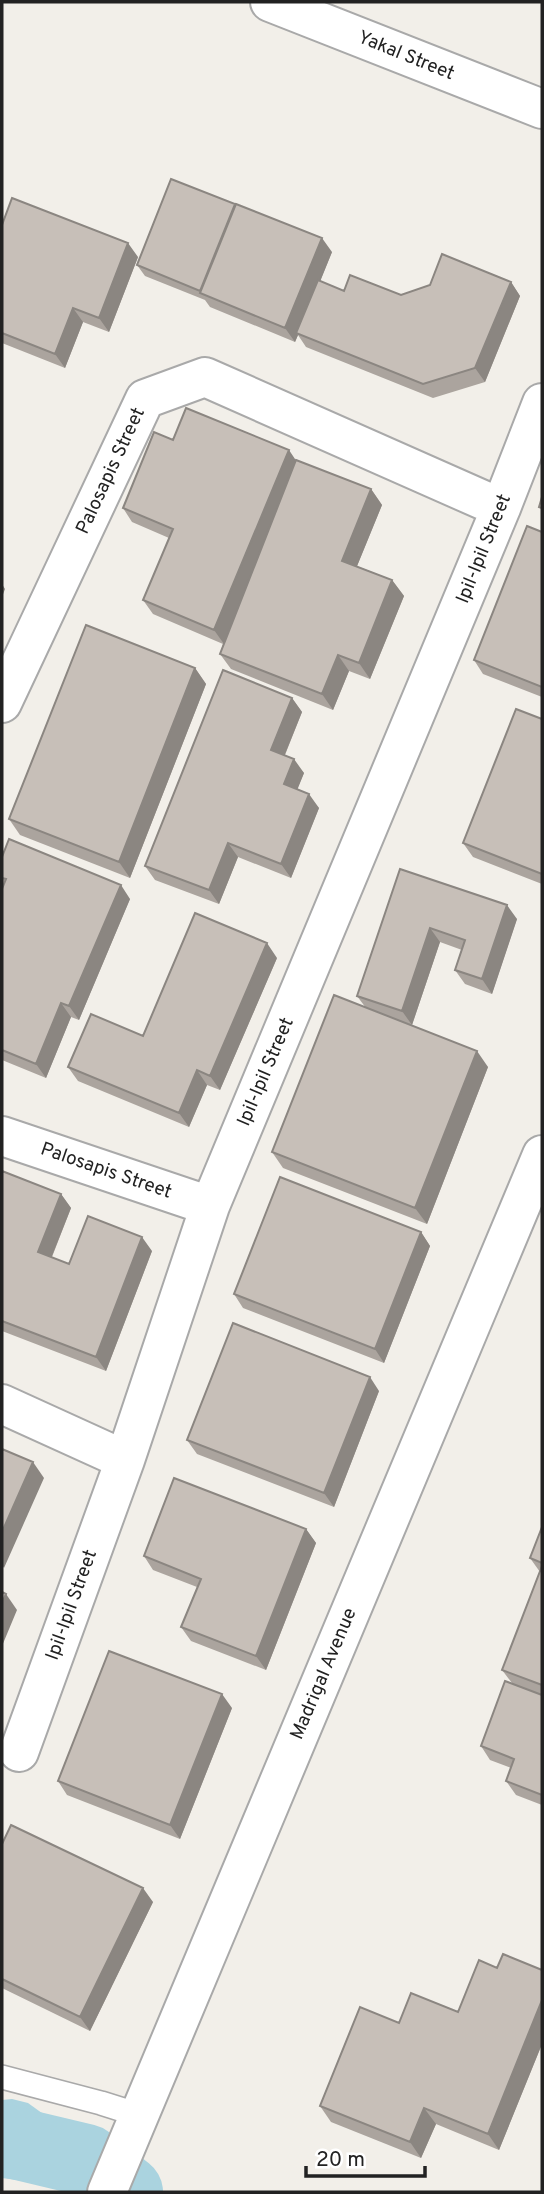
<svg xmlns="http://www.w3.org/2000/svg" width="544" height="2194" font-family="Overpass,sans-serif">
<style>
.water{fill:#aad3df}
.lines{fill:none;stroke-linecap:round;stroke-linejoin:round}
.river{stroke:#aad3df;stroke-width:72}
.service-casing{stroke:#a9a9a9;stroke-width:26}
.minor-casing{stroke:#a9a9a9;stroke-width:42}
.tertiary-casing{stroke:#a9a9a9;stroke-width:42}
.service{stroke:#fff;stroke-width:23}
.minor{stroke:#fff;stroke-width:38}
.tertiary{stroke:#fff;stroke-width:38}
.wall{fill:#aba49e}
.shaded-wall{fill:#8b8681}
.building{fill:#c7bfb8;stroke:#8b8681;stroke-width:2}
.labels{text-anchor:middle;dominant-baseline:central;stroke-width:7;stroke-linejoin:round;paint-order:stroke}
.street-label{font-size:19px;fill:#222;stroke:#fff}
</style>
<rect width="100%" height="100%" fill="#f2efe9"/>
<path class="water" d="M12,2099l16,4 36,26 -25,54 -37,-5v-78z"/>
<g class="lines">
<path class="river" d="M2,2140l84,20 41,32"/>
<g class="service-casing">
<path id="service" d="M2,2077l99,26 38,12"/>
</g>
<g class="minor-casing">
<path id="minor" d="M270,2l272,107
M2,703l143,-304 60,-22 296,131
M2,1136l208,70
M2,1404l123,56
M19,1752l106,-292 85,-254 291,-698 41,-105"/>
</g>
<g class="tertiary-casing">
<path id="tertiary" d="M107,2192l435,-1037"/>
</g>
<use href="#service" class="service"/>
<use href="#minor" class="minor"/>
<use href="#tertiary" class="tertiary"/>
</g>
<path class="wall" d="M2,225l136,32 -29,75 -26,-10 -18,46 -63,-25z
M332,252l-12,29 24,10 57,4 110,-13 9,14 -35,86 -52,16 -127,-51 -8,-12 -3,7 -85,-35 -5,-7 -60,-24 -8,-11z
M173,440l123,20 75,29 11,16 -25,61 35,14 12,16 -34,83 -21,-8 -16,39 -102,-41 -11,-15 3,-10 -70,-30 -10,-14 26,-62 -37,-16 -9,-14z
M542,532v165l-59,-23 -9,-14z
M195,668l11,16 -76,194 -110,-43 -11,-16z
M292,698l10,14 -17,43 19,18 -7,16 22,19 -28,70 -53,-21 -19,47 -64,-24 -10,-14z
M542,719v165l-69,-27 -10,-14z
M2,857l128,42 -51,121 -8,-3 -25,61 -44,-18v-171l1,-2 -1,-2z
M400,869l117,50 -25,75 -27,-10 -10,-14 7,-20 -22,-8 -28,83 -12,-4 88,46 -61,157 -144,-56 -11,-16 94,-144 -9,-12z
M277,958l-57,132 -13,-5 -18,42 -111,-46 -10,-14 75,-31z
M2,1171l59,23 10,14 -19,49 17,7 83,-13 -46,120 -104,-40z
M421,1232l9,14 -46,117 -141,-55 -9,-14z
M379,1391l-45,116 -137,-53 -10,-14z
M542,1527v278l-26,-10 -10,-14 5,-13 -21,-8 -9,-14 31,-63 -10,-13 38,-98 -10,-14z
M306,1529l10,14 -50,127 -75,-29 -10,-14 16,-40 -44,-17 -9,-14z
M232,1708l-52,131 -113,-44 -9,-14z
M2,1844l151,58 -63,129 -88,-43z
M497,1968l45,2v74l-43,106 -63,-26 -15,34 -90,-36 -11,-16 79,-83 59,-11z"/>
<path class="shaded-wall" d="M322,238l10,14 -33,82 -3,-1 2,2 -3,7 -10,-14z
M128,243l10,14 -29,75 -10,-14z
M511,282l9,14 -35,86 -10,-14z
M73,308l10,14 -18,46 -10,-14z
M289,450l10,15 -75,179 -10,-14z
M371,489l11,16 -29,71 -11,-15z
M392,580l12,16 -34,83 -11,-16z
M2,584l3,5 -3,8z
M338,655l11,16 -16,39 -11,-16z
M195,668l11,16 -76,194 -11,-16z
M292,698l10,14 -21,52 -10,-14z
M294,759l10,14 -10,25 -10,-14z
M309,794l10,14 -28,70 -10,-14z
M228,843l10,14 -19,47 -10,-14z
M121,885l9,14 -51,121 -10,-14z
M507,905l10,14 -25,75 -10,-15z
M430,928l10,14 -28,83 -10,-14z
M267,943l10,15 -57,132 -10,-14z
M61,1003l10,14 -25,61 -10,-14z
M477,1051l11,16 -61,157 -12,-16z
M197,1070l10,15 -18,42 -10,-14z
M61,1194l10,14 -23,58 -10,-14z
M421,1232l9,14 -46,117 -9,-14z
M142,1237l10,14 -46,120 -10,-14z
M370,1377l9,14 -45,116 -10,-14z
M33,1462l11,16 -40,90 -2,-3v-33z
M306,1529l10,14 -50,127 -10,-14z
M6,1594l11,16 -15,36v-43z
M222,1694l10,14 -52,131 -10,-14z
M143,1888l10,14 -63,129 -10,-14z
M542,2000v44l-43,106 -11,-16z
M424,2108l12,16 -15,34 -11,-16z"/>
<path class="building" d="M171,179l64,25 -35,87 -63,-26z
M12,198l116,45 -29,75 -26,-10 -18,46 -53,-21v-108z
M236,204l86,34 -37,90 -85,-35z
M442,254l69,28 -36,86 -52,16 -127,-51 22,-53 26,11 6,-16 51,20 29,-10z
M186,408l103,42 -75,180 -71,-30 30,-71 -50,-21 31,-76 19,8z
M296,460l75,29 -29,72 50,19 -33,83 -21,-8 -16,39 -102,-40z
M542,497v11l-3,-1z
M527,526l15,6v155l-68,-27z
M86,625l109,43 -76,194 -110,-43z
M223,670l69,28 -21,52 23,9 -10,25 25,10 -28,70 -53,-21 -19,47 -64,-24z
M516,709l26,10v155l-79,-31z
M9,839l112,46 -52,121 -8,-3 -25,61 -34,-14v-161l4,-10 -4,-1v-21z
M400,869l107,36 -25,74 -27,-9 10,-30 -35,-12 -28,83 -45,-15z
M195,913l72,30 -57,133 -13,-6 -18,43 -111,-46 23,-53 52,22z
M334,995l143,56 -62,157 -143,-56z
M2,1171l59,23 -23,58 31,12 19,-48 54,21 -46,120 -94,-36z
M280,1177l141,55 -46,117 -141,-55z
M233,1323l137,54 -46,116 -137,-53z
M2,1449l31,13 -31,70z
M174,1478l132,51 -50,127 -75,-29 20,-48 -57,-23z
M542,1527v36l-12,-5z
M542,1566v119l-40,-15z
M2,1592l4,2 -4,9z
M109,1651l113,43 -52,131 -112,-44z
M505,1681l37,14v100l-36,-14 8,-22 -33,-13z
M11,1825l132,63 -63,129 -78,-38v-135z
M503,1954l39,16v30l-54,134 -64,-26 -14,34 -90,-36 40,-99 39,16 12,-30 47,19 21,-52 18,8z"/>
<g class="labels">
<g class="street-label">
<text transform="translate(406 56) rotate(22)">Yakal Street</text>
<text transform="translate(111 471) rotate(-65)">Palosapis Street</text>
<text transform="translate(484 549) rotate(-68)">Ipil-Ipil Street</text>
<text transform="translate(266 1072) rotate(-67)">Ipil-Ipil Street</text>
<text transform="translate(106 1171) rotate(19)">Palosapis Street</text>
<text transform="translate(72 1605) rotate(-70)">Ipil-Ipil Street</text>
<text transform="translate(324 1674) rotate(-67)">Madrigal Avenue</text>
</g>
</g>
<rect width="544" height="2194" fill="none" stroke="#222222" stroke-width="7"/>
<path d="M306 2166v10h119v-10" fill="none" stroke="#222222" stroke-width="3.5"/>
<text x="316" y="2166" font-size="21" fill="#222222" stroke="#ffffff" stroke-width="5" paint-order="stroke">20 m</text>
</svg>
